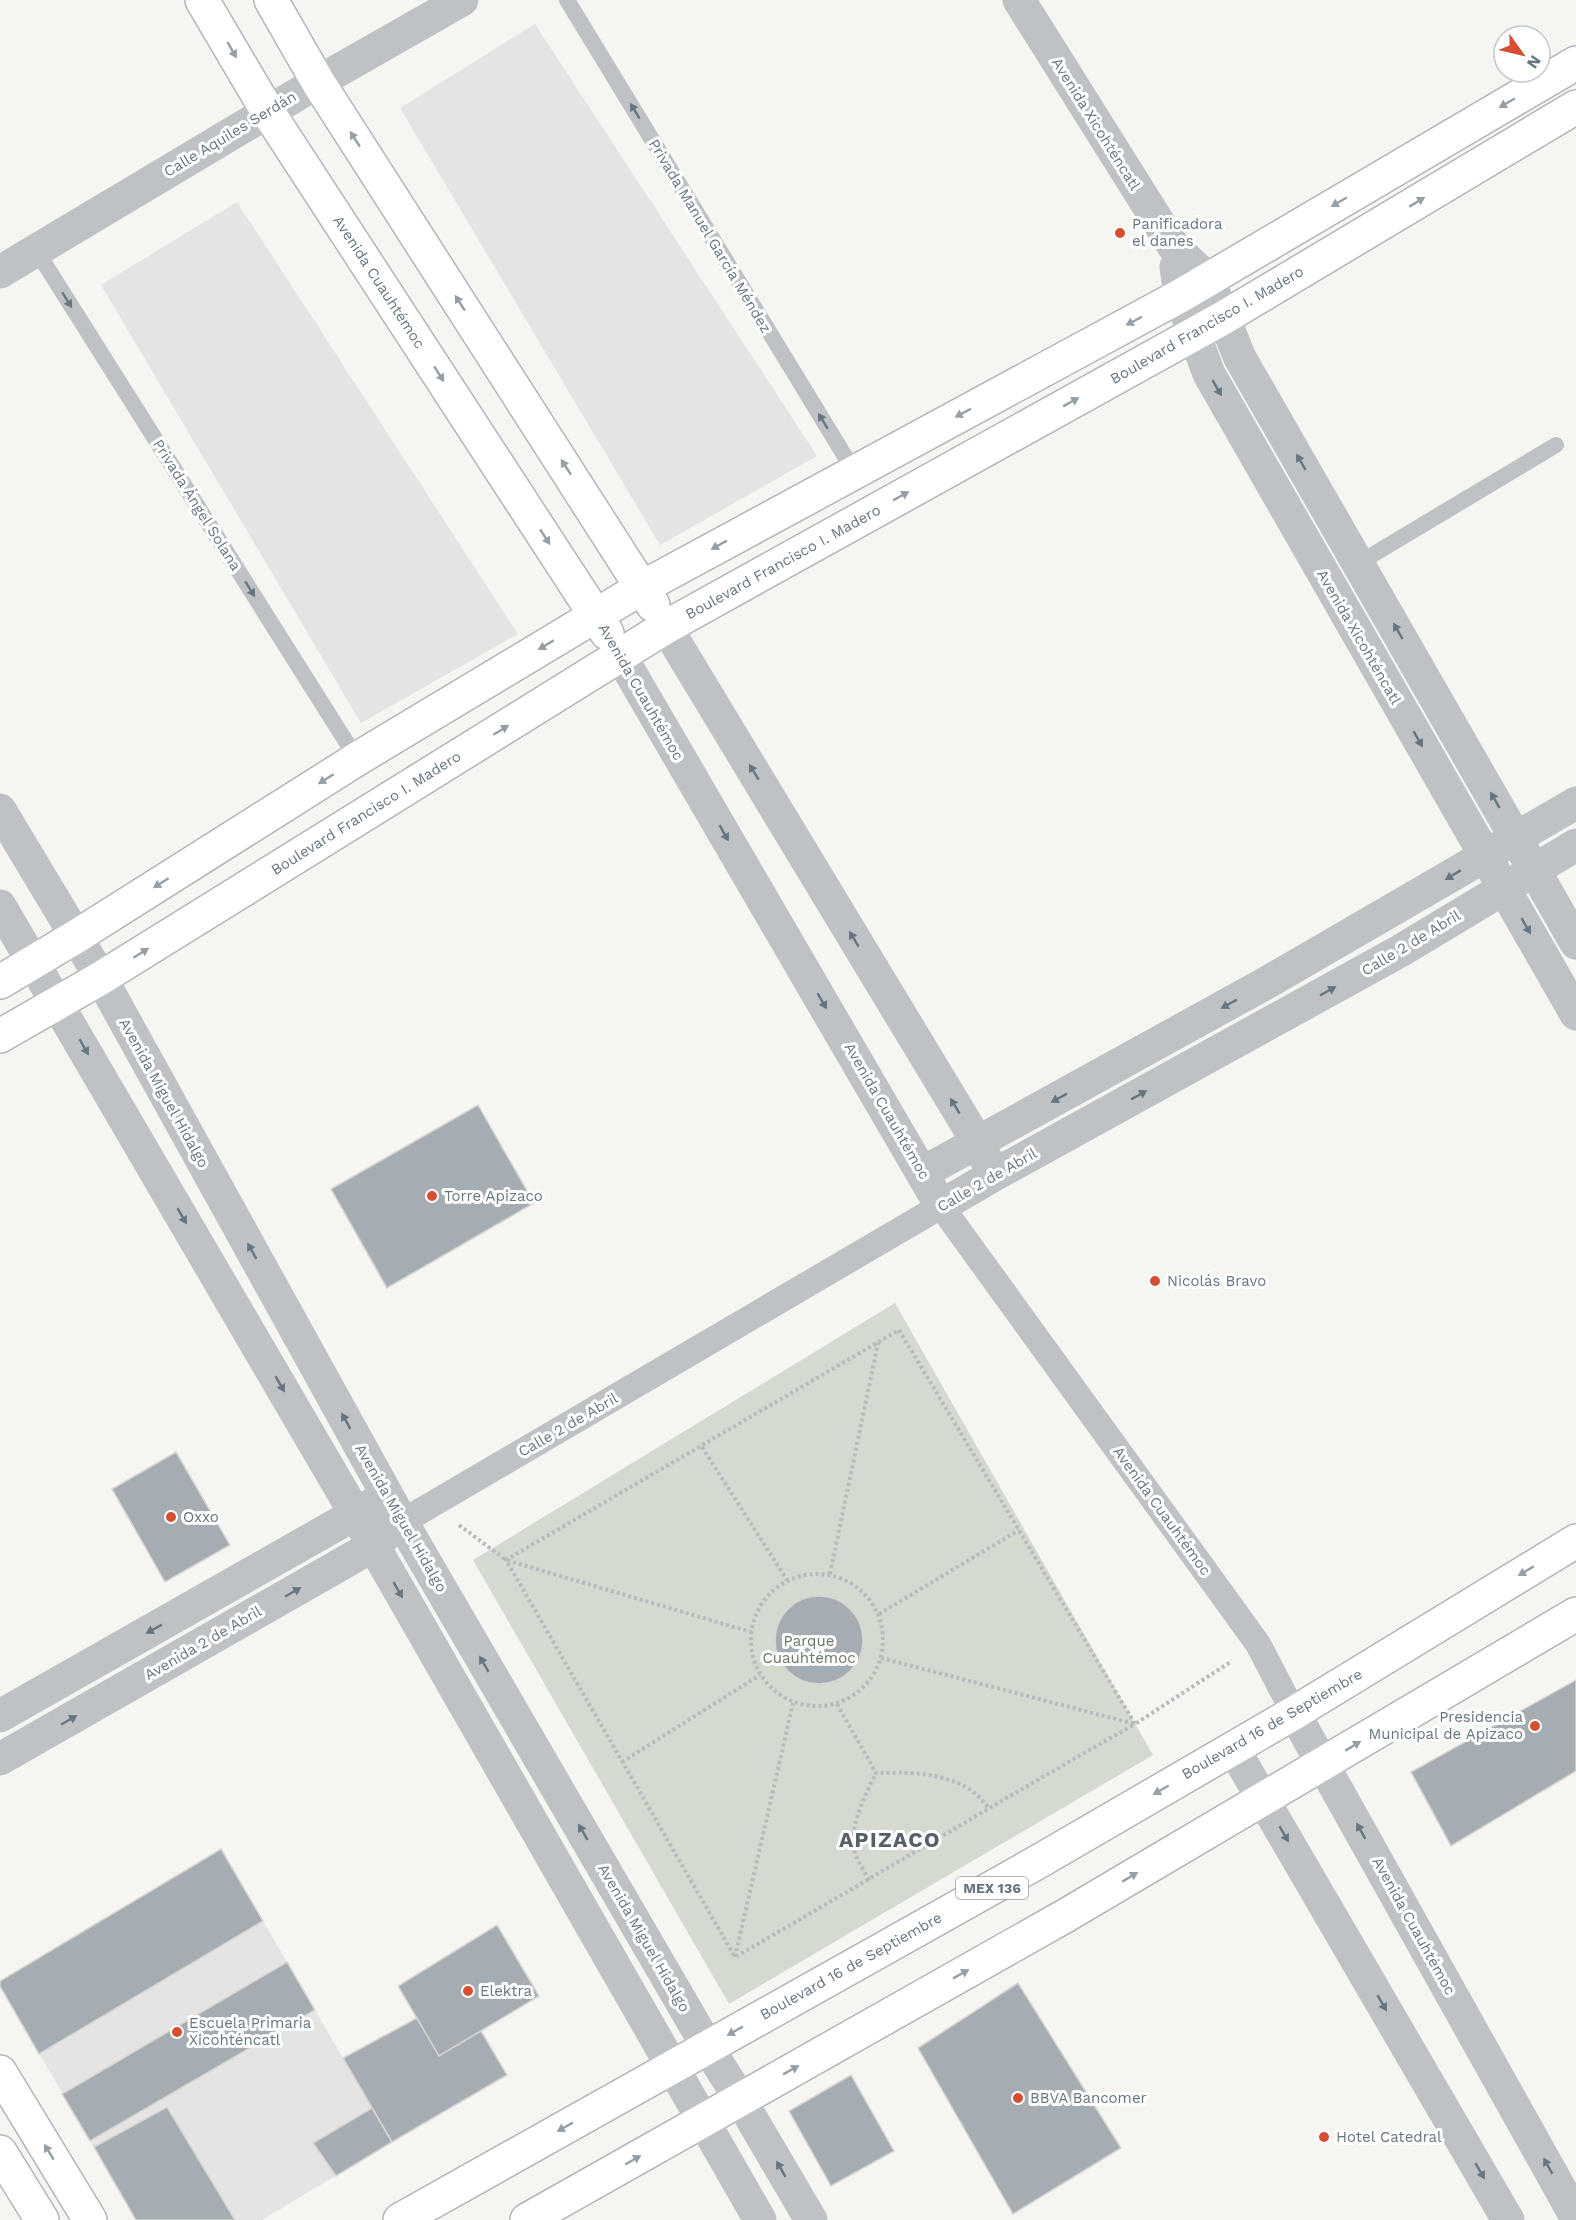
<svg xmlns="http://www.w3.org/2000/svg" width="1576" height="2220" font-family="'Work Sans',sans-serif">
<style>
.built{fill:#e3e4e3}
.green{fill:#d5dad1}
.building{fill:#a6adb2;stroke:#d6d6d4;stroke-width:1.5}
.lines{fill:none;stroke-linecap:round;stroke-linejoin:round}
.secondary-casing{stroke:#b1b6ba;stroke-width:36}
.primary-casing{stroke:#b2b6b9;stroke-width:36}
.path{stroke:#b8bbbd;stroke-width:4;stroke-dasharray:3 3;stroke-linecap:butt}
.service{stroke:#bec2c5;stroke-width:16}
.pedestrian{stroke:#bec2c5;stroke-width:26}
.minor{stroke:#bec2c5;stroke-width:33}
.secondary{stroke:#fff;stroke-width:33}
.primary{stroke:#fff;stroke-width:33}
.oneway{fill:#949fa7}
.oneway2{fill:#667681}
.poi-dot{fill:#d64f31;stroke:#fff;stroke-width:2}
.labels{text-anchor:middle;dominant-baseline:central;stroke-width:6;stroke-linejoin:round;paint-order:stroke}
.shield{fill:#fff;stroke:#949fa7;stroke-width:1.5}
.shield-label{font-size:14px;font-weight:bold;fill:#667681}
.street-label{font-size:15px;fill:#667681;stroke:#fff}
.poi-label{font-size:15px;fill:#667681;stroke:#fff;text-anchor:start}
.park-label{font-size:15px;fill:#697865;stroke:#fff}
.district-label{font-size:21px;font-weight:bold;letter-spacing:1.5px;fill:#545f66;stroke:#fff}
</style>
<rect width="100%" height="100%" fill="#f5f5f2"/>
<path class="built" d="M535,24l282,432 -157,89 -260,-437z
M237,202l281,432 -157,89 -260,-438z
M221,1849l171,293 -130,78h-126l-136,-234v-5z"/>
<path class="green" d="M895,1303l258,452 -424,249 -256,-444z"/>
<path class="building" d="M478,1105l56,98 -147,85 -56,-99z
M176,1452l54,93 -65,37 -53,-93z
M775 1640a44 44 0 1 1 88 0a44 44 0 1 1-88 0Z
M1576,1680v91l-125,75 -40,-74z
M221,1849l42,72 -224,133 -39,-68v-5z
M497,1925l42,71 -100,60 -41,-70z
M287,1962l28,48 -225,131 -28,-47z
M1018,1983l103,165 -108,66 -95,-166z
M417,2018l22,38 42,-25 26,44 -115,67 -49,-84z
M851,2075l43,76 -63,35 -42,-75z
M167,2107l68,113h-99l-42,-73z
M372,2108l20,34 -56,34 -23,-33z"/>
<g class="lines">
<g class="secondary-casing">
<path id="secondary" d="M202,0l66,112 339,521
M271,0l47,82 335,523
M0,982l77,-46 280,-177 286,-172 537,-291 396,-233
M0,1036l101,-58 565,-351 557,-309 353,-211
M0,2072l90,148
M0,2152l42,68"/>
</g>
<g class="primary-casing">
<path id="primary" d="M400,2220l636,-357 258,-150 282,-172
M527,2220l538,-304 511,-302"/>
</g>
<path class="path" d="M899,1330l236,394c-134,76 -266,156 -400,233l-229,-397z
M702,1447l85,133
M459,1525l47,35 245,72
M751 1640a66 66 0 1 1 132 0a66 66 0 1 1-132 0Z
M830,1574l48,-231
M879,1614l140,-84
M881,1658l254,66 97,-63
M837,1704l39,69c31,-1 69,-1 96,18 6,4 11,11 16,16
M622,1762l138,-87
M869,1880c-5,-9 -12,-20 -15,-30 -5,-23 12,-57 22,-77
M735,1957l58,-254"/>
<path class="service" d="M567,0l287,471
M36,250l321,509
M1359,563l197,-118"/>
<path class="pedestrian" d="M402,1522l539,-316 317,438 36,69"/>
<path class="minor" d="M1019,0l155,247 34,32 32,79 336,585
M1176,267l4,29 29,78 367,640
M0,272l318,-190 144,-82
M666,627l312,516 10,20
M620,655l321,551 53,-31 406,-224 176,-106
M0,810l101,168 301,544 305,524 33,53 71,121
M0,906l356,609 404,705
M922,1173l346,-191 308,-179
M1294,1713l282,504
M0,1716l373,-212
M1233,1748l275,472
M0,1759l373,-213 16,-14"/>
<use href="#secondary" class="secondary"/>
<use href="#primary" class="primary"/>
</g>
<defs><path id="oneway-solid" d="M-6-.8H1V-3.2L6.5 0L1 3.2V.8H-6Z" transform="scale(1.5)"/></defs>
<g class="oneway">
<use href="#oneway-solid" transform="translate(232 50) rotate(60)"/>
<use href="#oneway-solid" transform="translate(1507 103) rotate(150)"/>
<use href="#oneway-solid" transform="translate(355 139) rotate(-123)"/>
<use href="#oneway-solid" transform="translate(1339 202) rotate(150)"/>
<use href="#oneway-solid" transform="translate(1417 202) rotate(-31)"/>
<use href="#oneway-solid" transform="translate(460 303) rotate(-123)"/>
<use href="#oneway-solid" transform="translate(1134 321) rotate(152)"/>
<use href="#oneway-solid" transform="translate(439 374) rotate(57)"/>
<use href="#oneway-solid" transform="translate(1071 402) rotate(-29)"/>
<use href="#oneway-solid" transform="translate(963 413) rotate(152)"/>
<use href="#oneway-solid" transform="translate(566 467) rotate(-123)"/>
<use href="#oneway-solid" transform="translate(901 496) rotate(-29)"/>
<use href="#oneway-solid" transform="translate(545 537) rotate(57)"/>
<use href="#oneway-solid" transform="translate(719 545) rotate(151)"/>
<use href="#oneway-solid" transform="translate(546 645) rotate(149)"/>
<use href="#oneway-solid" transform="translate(501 730) rotate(-32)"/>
<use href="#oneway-solid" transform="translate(326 779) rotate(148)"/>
<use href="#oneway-solid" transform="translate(161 883) rotate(148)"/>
<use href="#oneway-solid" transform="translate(141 953) rotate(-32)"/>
<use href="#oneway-solid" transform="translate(1526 1571) rotate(149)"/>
<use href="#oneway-solid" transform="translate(1353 1746) rotate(-31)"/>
<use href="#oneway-solid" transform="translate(1161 1790) rotate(150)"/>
<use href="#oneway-solid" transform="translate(1130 1877) rotate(-31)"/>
<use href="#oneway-solid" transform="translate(961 1974) rotate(-29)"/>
<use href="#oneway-solid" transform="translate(735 2031) rotate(151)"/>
<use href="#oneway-solid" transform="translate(791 2070) rotate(-29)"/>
<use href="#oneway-solid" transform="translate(565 2127) rotate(151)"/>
<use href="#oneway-solid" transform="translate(49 2152) rotate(-121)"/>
<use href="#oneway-solid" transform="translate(633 2160) rotate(-30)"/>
</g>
<g class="oneway2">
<use href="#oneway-solid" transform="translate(635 111) rotate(-121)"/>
<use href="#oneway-solid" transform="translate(67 300) rotate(58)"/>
<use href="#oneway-solid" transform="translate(1217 388) rotate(60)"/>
<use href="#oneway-solid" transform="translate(823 421) rotate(-121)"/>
<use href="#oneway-solid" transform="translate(1301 462) rotate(-120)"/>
<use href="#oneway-solid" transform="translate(250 589) rotate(58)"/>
<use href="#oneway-solid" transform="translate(1398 631) rotate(-120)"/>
<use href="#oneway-solid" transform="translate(1418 739) rotate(60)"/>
<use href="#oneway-solid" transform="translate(754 772) rotate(-121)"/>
<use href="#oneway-solid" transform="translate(1495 800) rotate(-120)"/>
<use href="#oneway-solid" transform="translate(724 833) rotate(60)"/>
<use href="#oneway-solid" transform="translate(1453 875) rotate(149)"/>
<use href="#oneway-solid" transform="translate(1526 926) rotate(60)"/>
<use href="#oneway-solid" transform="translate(854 939) rotate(-121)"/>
<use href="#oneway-solid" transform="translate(1328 991) rotate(-29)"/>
<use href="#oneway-solid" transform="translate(822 1001) rotate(60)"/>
<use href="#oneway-solid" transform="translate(1229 1004) rotate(151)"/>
<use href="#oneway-solid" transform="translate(84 1047) rotate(60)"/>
<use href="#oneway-solid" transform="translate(1139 1095) rotate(-29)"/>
<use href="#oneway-solid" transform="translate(1059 1098) rotate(151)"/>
<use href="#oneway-solid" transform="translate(955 1106) rotate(-121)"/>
<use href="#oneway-solid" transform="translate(182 1216) rotate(60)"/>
<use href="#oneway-solid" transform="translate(252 1251) rotate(-119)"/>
<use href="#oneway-solid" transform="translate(280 1384) rotate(60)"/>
<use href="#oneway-solid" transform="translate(346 1421) rotate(-119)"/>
<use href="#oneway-solid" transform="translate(398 1590) rotate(60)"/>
<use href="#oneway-solid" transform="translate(293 1592) rotate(-30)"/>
<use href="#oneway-solid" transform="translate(154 1629) rotate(151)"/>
<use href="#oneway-solid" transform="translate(484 1664) rotate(-120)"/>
<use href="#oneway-solid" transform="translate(69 1720) rotate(-30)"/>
<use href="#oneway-solid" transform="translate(1361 1831) rotate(-119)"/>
<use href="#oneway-solid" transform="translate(583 1832) rotate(-120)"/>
<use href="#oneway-solid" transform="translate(1284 1834) rotate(60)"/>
<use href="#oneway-solid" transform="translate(1382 2003) rotate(60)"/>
<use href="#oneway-solid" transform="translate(1548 2166) rotate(-119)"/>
<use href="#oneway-solid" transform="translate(781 2169) rotate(-120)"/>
<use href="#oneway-solid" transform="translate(1480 2171) rotate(60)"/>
</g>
<g class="poi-dot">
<circle cx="1120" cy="233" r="6"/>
<circle cx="432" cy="1196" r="6"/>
<circle cx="1155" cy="1281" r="6"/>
<circle cx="171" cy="1517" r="6"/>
<circle cx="1535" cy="1726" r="6"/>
<circle cx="468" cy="1991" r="6"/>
<circle cx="177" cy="2032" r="6"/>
<circle cx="1018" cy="2098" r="6"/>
<circle cx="1324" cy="2137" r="6"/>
</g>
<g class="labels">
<rect class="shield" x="956" y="1877" width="72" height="22" rx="4.5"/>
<g class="shield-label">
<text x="992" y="1888">MEX 136</text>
</g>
<g class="street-label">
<text transform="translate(1096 124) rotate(58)">Avenida Xicohténcatl</text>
<text transform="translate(230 134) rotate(-31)">Calle Aquiles Serdán</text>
<text transform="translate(710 236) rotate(59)">Privada Manuel García Méndez</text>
<text transform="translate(379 282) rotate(57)">Avenida Cuauhtémoc</text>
<text transform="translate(1207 325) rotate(-30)">Boulevard Francisco I. Madero</text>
<text transform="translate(197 505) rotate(58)">Privada Ángel Solana</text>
<text transform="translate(783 562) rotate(-29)">Boulevard Francisco I. Madero</text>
<text transform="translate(1359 637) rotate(60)">Avenida Xicohténcatl</text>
<text transform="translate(641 692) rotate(60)">Avenida Cuauhtémoc</text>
<text transform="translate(366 813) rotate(-32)">Boulevard Francisco I. Madero</text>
<text transform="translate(1411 943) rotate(-31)">Calle 2 de Abril</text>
<text transform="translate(164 1093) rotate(61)">Avenida Miguel Hidalgo</text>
<text transform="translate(887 1111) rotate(60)">Avenida Cuauhtémoc</text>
<text transform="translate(987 1180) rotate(-30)">Calle 2 de Abril</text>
<text transform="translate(568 1425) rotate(-30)">Calle 2 de Abril</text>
<text transform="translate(1162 1511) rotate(54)">Avenida Cuauhtémoc</text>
<text transform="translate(401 1518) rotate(60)">Avenida Miguel Hidalgo</text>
<text transform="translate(203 1643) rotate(-30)">Avenida 2 de Abril</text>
<text transform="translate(1272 1724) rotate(-30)">Boulevard 16 de Septiembre</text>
<text transform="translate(1414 1926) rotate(61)">Avenida Cuauhtémoc</text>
<text transform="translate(644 1938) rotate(60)">Avenida Miguel Hidalgo</text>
<text transform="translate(851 1966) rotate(-29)">Boulevard 16 de Septiembre</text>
</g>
<g class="poi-label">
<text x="1132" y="224">Panificadora<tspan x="1132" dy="17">el danes</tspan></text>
<text x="444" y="1196">Torre Apizaco</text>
<text x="1167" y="1281">Nicolás Bravo</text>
<text x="183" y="1517">Oxxo</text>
<text x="1523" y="1717" text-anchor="end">Presidencia<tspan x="1523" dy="17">Municipal de Apizaco</tspan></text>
<text x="480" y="1991">Elektra</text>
<text x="189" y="2023">Escuela Primaria<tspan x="189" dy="17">Xicohténcatl</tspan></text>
<text x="1030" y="2098">BBVA Bancomer</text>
<text x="1336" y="2137">Hotel Catedral</text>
</g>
<g class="park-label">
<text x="809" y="1641">Parque<tspan x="809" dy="17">Cuauhtémoc</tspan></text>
</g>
<g class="district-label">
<text x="890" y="1839">APIZACO</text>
</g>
</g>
<g transform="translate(1522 54) rotate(124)"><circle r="28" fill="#ffffff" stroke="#c2c8cd" stroke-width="1.5"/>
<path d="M0-4.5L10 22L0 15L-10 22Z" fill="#d64f31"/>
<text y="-9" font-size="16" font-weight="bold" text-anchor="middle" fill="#667681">N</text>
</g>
</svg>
